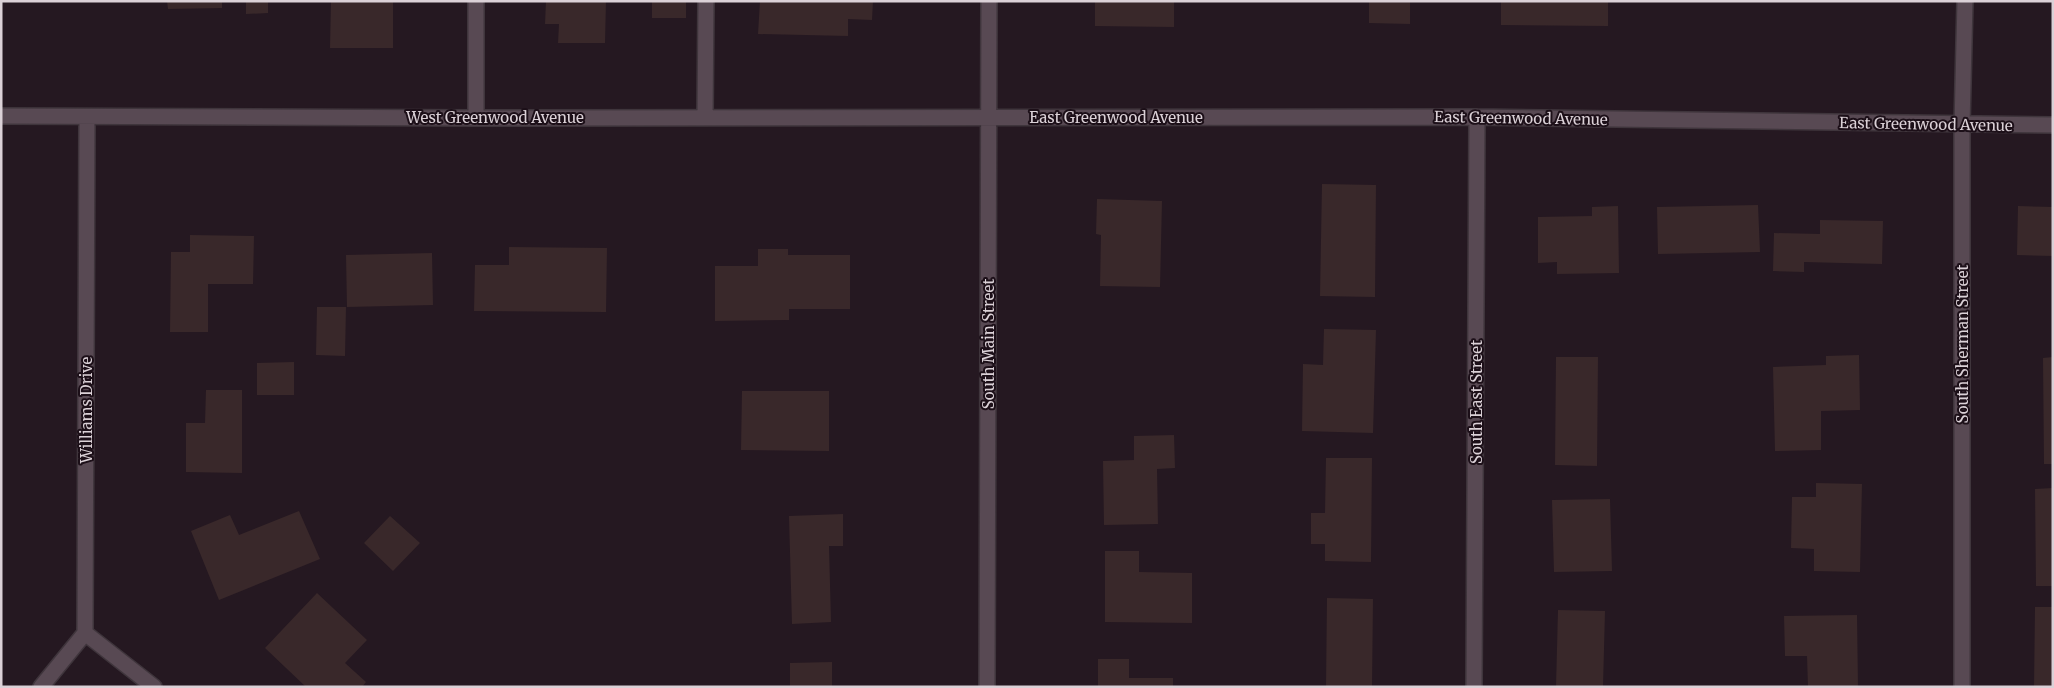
<svg xmlns="http://www.w3.org/2000/svg" width="2054" height="688" font-family="Merriweather,serif">
<style>
.building{fill:#39282a}
.lines{fill:none;stroke-linecap:round;stroke-linejoin:round}
.minor-casing{stroke:#3f353c;stroke-width:18}
.minor{stroke:#584953;stroke-width:15}
.labels{text-anchor:middle;dominant-baseline:central;stroke-width:4;stroke-linejoin:round;paint-order:stroke}
.street-label{font-size:15px;fill:#dbd1d7;stroke:#1c0f18}
</style>
<rect width="100%" height="100%" fill="#251821"/>
<path class="building" d="M167,1h55v7l-54,1z
M246,1h22v12l-22,1z
M331,1h62v47h-63z
M546,1h60l-1,42h-47l1,-19h-14z
M652,1h34v17h-34z
M760,1h113l-1,19 -24,-1v17l-90,-2z
M1095,1h79v26l-79,-1z
M1369,1h41v23l-41,-1z
M1501,1h107v25l-107,-1z
M1322,184l54,1 -1,112 -55,-1z
M1097,199l65,2 -2,86 -60,-1 1,-51 -5,-1z
M1758,205l2,47 -102,2 -1,-47z
M1618,206l1,67 -62,1v-12l-19,1v-46l54,-1v-9z
M2018,206l35,1v49l-36,-1z
M1820,220l63,1 -1,43 -78,-2v10l-31,-1 1,-38 46,1z
M190,235l64,1 -1,48h-45v48h-38l1,-80h19z
M509,247l98,1 -1,64 -132,-1 1,-46h34z
M758,249h30v6h62v54h-61v11l-74,1v-55h43z
M432,253l1,52 -86,2 -1,-52z
M317,307h29l-1,49 -29,-1z
M1324,329l52,1 -3,103 -71,-2 1,-67 20,1z
M1859,355l1,55 -39,1v39l-46,1 -2,-84 53,-2v-9z
M1556,357h42l-1,109 -42,-1z
M2053,357v107h-9l-1,-106z
M294,362v33h-37v-32z
M206,390h36v83l-56,-1v-49h19z
M742,391h87v60l-88,-1z
M1174,435l1,33 -18,1 1,55 -54,1 -1,-64 31,-1v-24z
M1326,458h46l-1,104 -46,-1v-17h-14v-31h14z
M1816,483l46,1 -2,88 -46,-1v-22l-23,-1 1,-51h24z
M2053,488v98h-17l-1,-97z
M1610,499l2,72 -58,1 -2,-72z
M299,511l21,48 -101,41 -28,-69 39,-16 9,20z
M843,514v32h-14l2,76 -39,2 -3,-108z
M390,516l30,27 -27,28 -29,-28z
M1105,551h34v21l53,1v50l-87,-1z
M317,593l50,47 -22,23 21,19 -4,5h-56l-41,-39z
M1327,598l46,1 -1,88h-46z
M2035,607h18v80h-19z
M1558,610l47,1 -2,76h-47z
M1857,615l1,72h-50l-1,-31h-22l-1,-40z
M1098,659h31v19h44v9h-75z
M832,662v25h-42v-24z"/>
<g class="lines">
<g class="minor-casing">
<path id="minor" d="M476,1v117
M1,116l475,2 1001,-1 576,8
M705,117l1,-116
M85,633l69,54
M41,687l44,-54 2,-516
M987,687l2,-686
M1474,687l3,-570
M1962,687v-562l3,-124"/>
</g>
<use href="#minor" class="minor"/>
</g>
<g class="labels">
<g class="street-label">
<text x="495" y="117">West Greenwood Avenue</text>
<text x="1116" y="117">East Greenwood Avenue</text>
<text transform="translate(1521 118) rotate(1)">East Greenwood Avenue</text>
<text transform="translate(1926 124) rotate(1)">East Greenwood Avenue</text>
<text transform="translate(988 344) rotate(-90)">South Main Street</text>
<text transform="translate(1962 344) rotate(-90)">South Sherman Street</text>
<text transform="translate(1476 402) rotate(-90)">South East Street</text>
<text transform="translate(86 410) rotate(-90)">Williams Drive</text>
</g>
</g>
<rect width="2054" height="688" fill="none" stroke="#dbd1d7" stroke-width="5"/>
</svg>
